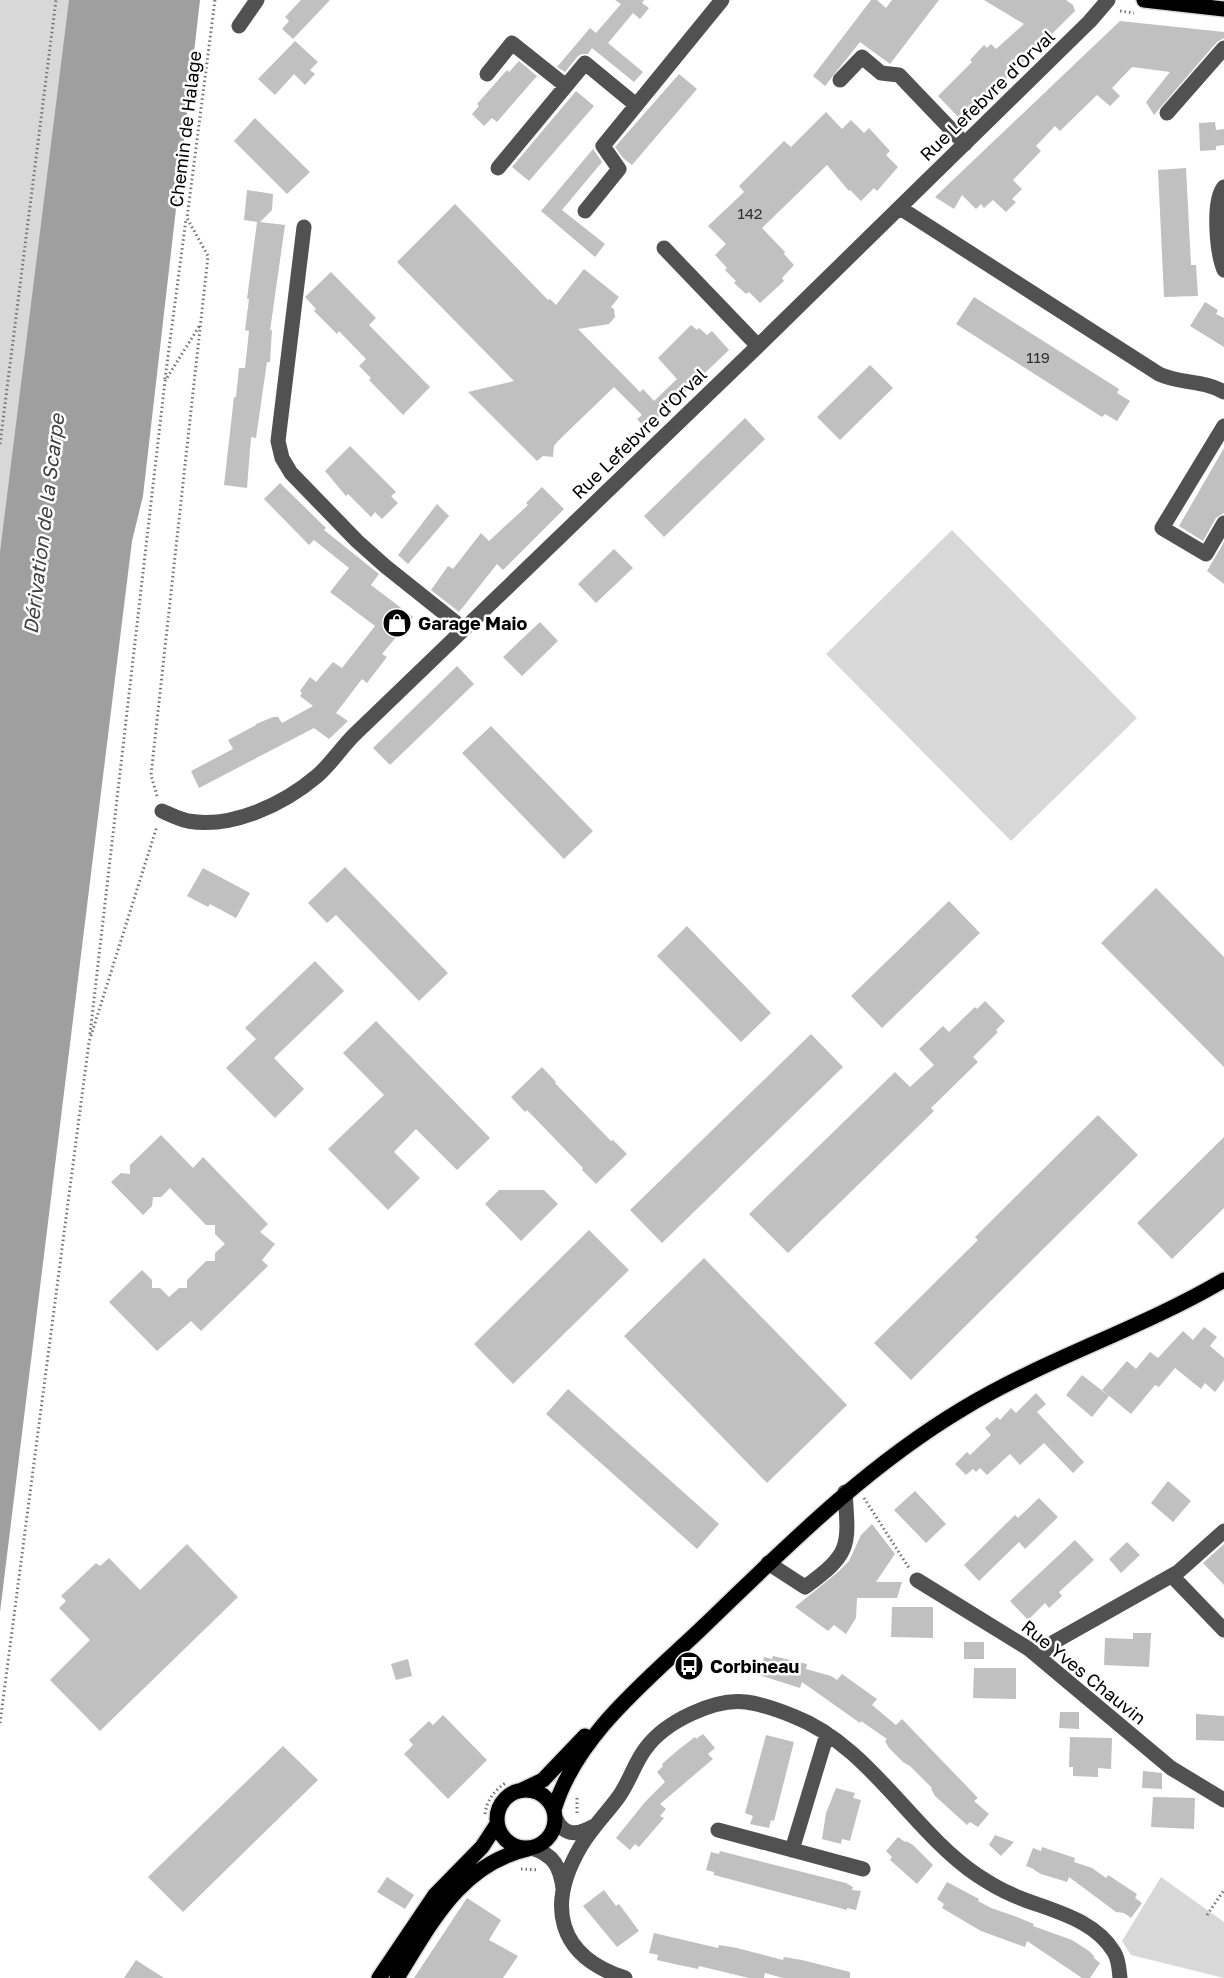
<svg xmlns="http://www.w3.org/2000/svg" width="1224" height="1978" font-family="'Golos Text',sans-serif">
<style>
.green{fill:#d8d8d8}
.water{fill:#9f9f9f}
.building{fill:#c0c0c0}
.lines{fill:none;stroke-linecap:round;stroke-linejoin:round}
.major-casing{stroke:#dbdbdb;stroke-width:18}
.path{stroke:#737373;stroke-width:3;stroke-dasharray:1.5 3;stroke-linecap:butt}
.minor{stroke:#515151;stroke-width:15}
.major{stroke:#000;stroke-width:15}
.labels{text-anchor:middle;dominant-baseline:central;stroke-width:5;stroke-linejoin:round;paint-order:stroke}
.number-label{font-size:15px;fill:#303030}
.street-label{font-size:18px;fill:#000;stroke:#fff}
.poi-label{font-size:18px;font-weight:bold;fill:#000;stroke:#fff;text-anchor:start}
.water-label{font-size:20px;font-style:italic;fill:#404040;stroke:#fff}
</style>
<rect width="100%" height="100%" fill="#fff"/>
<path class="green" d="M0,0h173l-173,597z
M952,530l185,188 -126,123 -185,-187z
M1161,1877l63,45v56l-93,-23 -9,-14z"/>
<path class="water" d="M69,0h131l-57,496 -11,45 -132,1071v-1060z"/>
<path class="building" d="M301,0h29l-37,39 -11,-10 7,-8 -4,-4z
M615,0h29l-2,3 7,5 -9,11 -7,-6 -25,30 35,29 -9,10 -42,-34 -4,6h-6l-4,2 -13,16 -8,-5 33,-39 6,5 25,-29z
M871,0h6l9,8 6,-8h47l-49,64 -30,-22 -35,44 -12,-10z
M984,0h82l7,5 2,6 -112,111 -25,-26 34,-34 -2,-2 14,-15 3,3 4,-4 5,5 28,-25z
M1120,21l104,11v6l-7,4 -63,73 -8,-13 24,-30 -38,-5 -20,21 8,8 -10,10 -13,-11 -37,36 -5,-5 -19,20 5,5 -28,29 9,9 -10,10 4,3 -10,10 -13,-12 -9,8 -3,-4 -5,5 -14,-14 -8,14 -19,-12z
M295,41l23,21 -8,8 5,4 -10,11 -11,-11 -19,21 -17,-16z
M519,61l18,15 -40,46 -5,-4 -8,8 -12,-12 7,-8 -2,-2 30,-34 2,2z
M679,74l18,15 -65,76 -9,-7 -8,-11z
M576,91l18,15 -65,75 -17,-14z
M826,112l16,17 9,-9 13,13 5,-5 21,23 -4,4 12,12 -21,24 -3,-3 -13,13 -11,-11 -1,1 -22,-26 -65,63 23,24 -1,2 10,11 -12,13 2,3 -24,22 -11,-11 -3,2 -12,-11 2,-2 -11,-11 2,-2 -12,-13 11,-11 -18,-18 36,-34 -5,-6 45,-45 7,6z
M255,118l55,54 -23,22 -53,-53z
M1215,122l1,8 8,-1v16l-8,1v4l-16,1 -1,-28z
M593,149l9,13 -40,48 43,34 -10,13 -54,-46z
M1186,168l5,97h5l2,31 -34,1 -6,-127z
M247,190l26,4 -1,16 -12,12 25,3 -15,106 2,-2 -2,33h-3l-11,76 -5,-1 -4,51 -23,-3 10,-88h2l3,-29h6l4,-37 -4,-1 4,-31h-2l10,-77 -13,-2z
M455,204l93,96 2,-1 6,6 28,-36 35,28 -8,10 3,2 1,8 -6,7 -31,5 62,63 3,-3 11,12 23,-22 -19,-21 33,-33 6,5 2,-2 8,7 5,-4 17,19 -83,79 -9,-10 5,-4 -28,-28 -57,55 -3,4 -1,11 -10,-1 -6,5 -69,-69 46,-11 -117,-119z
M331,272l45,46 -7,7 61,62 -27,28 -34,-35 2,-2 -12,-12 7,-7 -27,-28 -2,3 -23,-23 2,-2 -11,-12z
M974,297l145,92 -2,4 13,8 -13,20 -12,-7 -3,3 -146,-93z
M1205,302l13,8 -2,4 8,4v29l-34,-21z
M870,365l23,23 -53,52 -23,-23z
M745,418l20,21 -101,98 -20,-21z
M350,446l46,46 -5,4 7,7 -16,16 -7,-7 -4,5 -23,-23 -2,2 -21,-25z
M1224,448v65l-8,5 -13,23 -24,-15z
M280,483l46,45 -2,2 55,44 -8,11 42,32 -31,37 5,3 -20,26 -5,-4 -26,34 12,8 -19,18 -15,-11 -115,60 -8,-17 42,-22 -5,-9 28,-15v-1l17,-7h5l4,6 31,-17 -13,-10 2,-3 -2,-2 10,-14 6,5 17,-20 9,6 33,-42 -45,-34 19,-24 -35,-28 -5,5 -45,-46z
M542,487l22,22 -61,61 -6,-6 -38,48 -28,-22 17,-24 5,3 28,-36 8,8 39,-36 -2,-2z
M437,504l12,12 -41,48 -10,-9z
M1224,542v42l-17,-13z
M614,549l19,19 -37,35 -18,-19z
M540,622l18,19 -36,35 -19,-19z
M457,666l17,18 -84,81 -17,-17z
M491,726l102,105 -29,28 -102,-106z
M345,867l103,106 -29,28 -83,-86 -9,8 -19,-20z
M203,868l47,25 -14,25 -26,-14 -2,3 -21,-11z
M1156,888l68,69v110l-123,-124z
M949,901l31,32 -98,95 -31,-32z
M687,926l84,87 -30,29 -84,-86z
M315,961l29,30 -70,67 30,31 -29,29 -49,-50 30,-29 -11,-11z
M985,1001l20,20 -9,9 2,2 -25,25 5,5 -47,46 3,3 -146,142 -39,-39 146,-142 15,15 24,-22 -15,-16 24,-23 6,6 26,-25 2,2z
M376,1021l114,117 -33,32 -41,-41 -22,23 26,26 -32,32 -60,-61 56,-54 -41,-42z
M811,1034l32,33 -181,176 -32,-33z
M542,1067l14,15 -1,1 56,58 2,-1 14,14 -31,30 -14,-14 1,-2 -56,-58 -2,2 -14,-15z
M1098,1115l40,40 -227,225 -37,-37 104,-103 -3,-3z
M161,1135l32,33 10,-11 65,67 -8,8 15,12 -13,16 6,6 -67,65 -10,-10 -34,30 -48,-49 33,-32 10,10v8h8l9,9 10,-9h8v-8l19,-19h9v-8l10,-9 -10,-10v-9h-9l-36,-37 -9,9h-8l-1,9 -9,9 -32,-33 10,-9 9,1v-9z
M1224,1137v71l-52,51 -35,-36z
M499,1190h45l14,14 -37,37 -36,-37z
M589,1230l40,40 -116,114 -39,-40z
M704,1258l143,147 -80,78 -143,-147z
M1204,1327l13,10 -7,9 14,12v22l-9,12 -10,-9 -4,6 -26,-21 -16,19 -4,-2 -24,29 -29,-24 25,-29 9,8 14,-17 8,6 25,-27 10,9z
M1082,1375l27,21 -17,21 -26,-22z
M568,1389l151,135 -22,25 -151,-135z
M1036,1393l10,11 -9,8 47,50 -11,11 -29,-30 -24,22 -10,-11 -23,21 -7,-7 -4,4 -3,-3 -7,6 -11,-11 12,-12 3,3 21,-20 -6,-7 12,-11 3,3 11,-12 5,5z
M1168,1481l23,20 -18,21 -22,-19z
M915,1491l31,33 -20,19 -32,-33z
M1039,1498l19,19 -33,32 -6,-7 -40,39 -15,-16 51,-50 3,3z
M872,1524l23,30 -19,28h26l-5,16h-40l-1,20 -10,16 -12,-9 -6,6 -33,-24 43,-35 11,-11 12,-26z
M1075,1540l19,20 -35,32 3,4 -13,12 -4,-5 -17,17 -18,-19z
M1127,1542l13,13 -19,18 -12,-14z
M187,1544l51,53 -138,134 -50,-51 40,-40 -31,-32 7,-7 -5,-5 35,-33 4,3 9,-8 31,32z
M1224,1544v41l-21,-22z
M892,1607h41v31l-42,-1z
M1133,1633h18l-2,34 -45,-2 1,-27 28,1z
M964,1642h20v17h-20z
M773,1656l34,8 -1,5 25,7 6,4 5,-6 35,25 -5,6 24,20 6,-6 76,79 -4,3 15,13 -11,13 -8,-5 -3,3 -32,-29 -4,-7 1,-1 -22,-22 -7,-4 -14,-14 -4,-7 2,-2 -26,-18 -1,2 -58,-41 -2,6 -41,-13 5,-18 8,2z
M408,1659l4,17 -16,4 -5,-16z
M974,1668h42v31l-43,-1z
M1060,1712h19v17l-20,-1z
M1196,1714l28,2v25l-28,-1z
M443,1715l44,45 -39,39 -44,-45 9,-9 -4,-5 20,-19 4,4z
M703,1734l12,14 -7,6 5,5 -53,45 6,5 -6,7 4,2 -25,29 -4,-3 -5,6 -14,-12 29,-36 20,-20 -8,-10 6,-6 -1,-2 16,-14 17,-13 1,2z
M766,1735l28,7 -20,79 -3,-1 -2,8 -19,-4 3,-8 -8,-3z
M1070,1737l42,1 -1,31 -13,-1v9l-25,-1v-9h-4z
M283,1746l35,34 -135,132 -35,-35z
M1143,1771l19,2v16l-20,-1z
M836,1788l19,5 -2,5 8,2 -11,41 -8,-2 -1,5 -19,-5 4,-26z
M1153,1797l42,1 -1,31 -43,-2z
M995,1835l19,7 -13,14 -12,-11z
M898,1837l7,5 1,-1 7,4 20,20 -16,19 -27,-24 2,-3 -6,-6z
M1042,1847l33,11 -1,4 18,6 14,10 2,-3 29,19 -2,4 7,5 -11,15 -7,-5 -8,-1 -47,-35 -2,5 -26,-8 -7,-4v-1l-8,-3 7,-18 8,3z
M720,1851l126,32 7,4 -1,3 9,1 -5,19 -9,-2v2l-133,-35v-3l-8,-2 5,-18 8,2z
M387,1877l27,18 -9,14 -28,-17z
M947,1882l32,17 -1,2 13,7 26,9 17,7 -1,2 39,14 17,11 5,5v2l6,5 -10,15h-8l-55,-37 -2,6 -44,-16 -39,-23 2,-4 -7,-5z
M604,1890l12,16 3,-2 20,27 -22,16 -34,-41z
M467,1898l34,22 -12,20 29,16 -15,22h-89z
M654,1933l64,15 1,-3 18,3 46,12 1,-3 18,3 48,12v6h-67l-18,-5 -1,5h-15l-50,-12 -1,3 -24,-5 -17,-4 1,-5 -9,-2z
M136,1960l28,18h-40z"/>
<g class="lines">
<g class="major-casing">
<path id="major" d="M1144,0l80,9
M497 1819a29 29 0 1 1 58 0a29 29 0 1 1-58 0Z
M522,1790l21,-10 42,-44
M554,1810c22,-75 96,-132 150,-184 82,-79 161,-159 260,-218 83,-50 177,-79 260,-128
M379,1978l56,-83 47,-48 15,-23
M397,1978c34,-54 63,-114 131,-129"/>
</g>
<path class="path" d="M1120,11l14,2
M165,379l21,-160
M0,444l56,-444
M157,796l-6,-21 57,-519 -21,-38 28,-218
M90,1034l75,-653 35,-56
M864,1498l45,70
M0,1723l89,-681 68,-216
M577,1798v18
M485,1814c2,-15 10,-24 22,-32
M521,1869l18,1
M1207,1915l17,-25"/>
<path class="minor" d="M239,26l18,-26
M487,74l25,-31 54,43
M840,80l22,-23 19,16 18,2 66,69
M1167,113l57,-65
M498,168l87,-105 51,42
M1224,187c-12,14 -7,66 0,83
M900,208l259,166c21,10 45,6 65,18
M585,211l34,-42 -16,-23 119,-146
M304,227l-26,214 4,17 9,15 66,68 28,25 79,63
M664,248l94,98
M1224,426l-62,102 44,26 18,-31
M162,811c9,4 17,8 26,10 44,8 96,-17 129,-45 14,-12 24,-28 37,-41l404,-389 332,-325 18,-21
M768,1563l37,24c46,-34 44,-39 40,-95
M1172,1576l52,54
M917,1580l112,69 142,119 53,32
M1039,1656l15,-14 124,-70 46,-41
M556,1819c9,18 22,16 38,7
M718,1830l145,39
M532,1848c22,7 28,19 31,40
M792,1850l35,-116
M625,1978c-68,-22 -79,-73 -44,-132 10,-17 24,-31 36,-47 12,-15 17,-36 29,-51 19,-26 68,-50 100,-46 16,2 32,8 47,14 76,29 119,115 184,159 12,8 24,15 36,20 34,15 80,22 101,57 5,8 5,17 6,26"/>
<use href="#major" class="major"/>
</g>
<defs>
<g id="shop-disc" transform="scale(1.5)"><circle r="9.5" fill="#000" stroke="#fff"/><path d="M-5-2.5h2.3a2.7 3.5 0 0 1 5.4 0H5L5.5 6h-11ZM-1.5-2.5h3a1.5 2.3 0 0 0-3 0Z" fill="#fff"/></g>
<g id="bus-disc" transform="scale(1.5)"><circle r="9.5" fill="#000" stroke="#fff"/><path d="M-5-6H5V4H4V6H2V4H-2V6H-4V4H-5ZM-3.5-4V0h7V-4ZM-3.5 1.2v1.5H-2V1.2ZM2 1.2v1.5H3.5V1.2Z" fill="#fff"/></g>
</defs>
<g fill-rule="evenodd">
<use href="#shop-disc" x="397" y="623"/>
<use href="#bus-disc" x="689" y="1666"/>
</g>
<g class="labels">
<g class="number-label">
<text x="750" y="213">142</text>
<text x="1038" y="357">119</text>
</g>
<g class="street-label">
<text transform="translate(987 95) rotate(-44)">Rue Lefebvre d'Orval</text>
<text transform="translate(185 129) rotate(-83)">Chemin de Halage</text>
<text transform="translate(639 433) rotate(-44)">Rue Lefebvre d'Orval</text>
<text transform="translate(1084 1672) rotate(39)">Rue Yves Chauvin</text>
</g>
<g class="poi-label">
<text x="418" y="623">Garage Maio</text>
<text x="710" y="1666">Corbineau</text>
</g>
<g class="water-label">
<text transform="translate(43 524) rotate(-83)">Dérivation de la Scarpe</text>
</g>
</g>
</svg>
